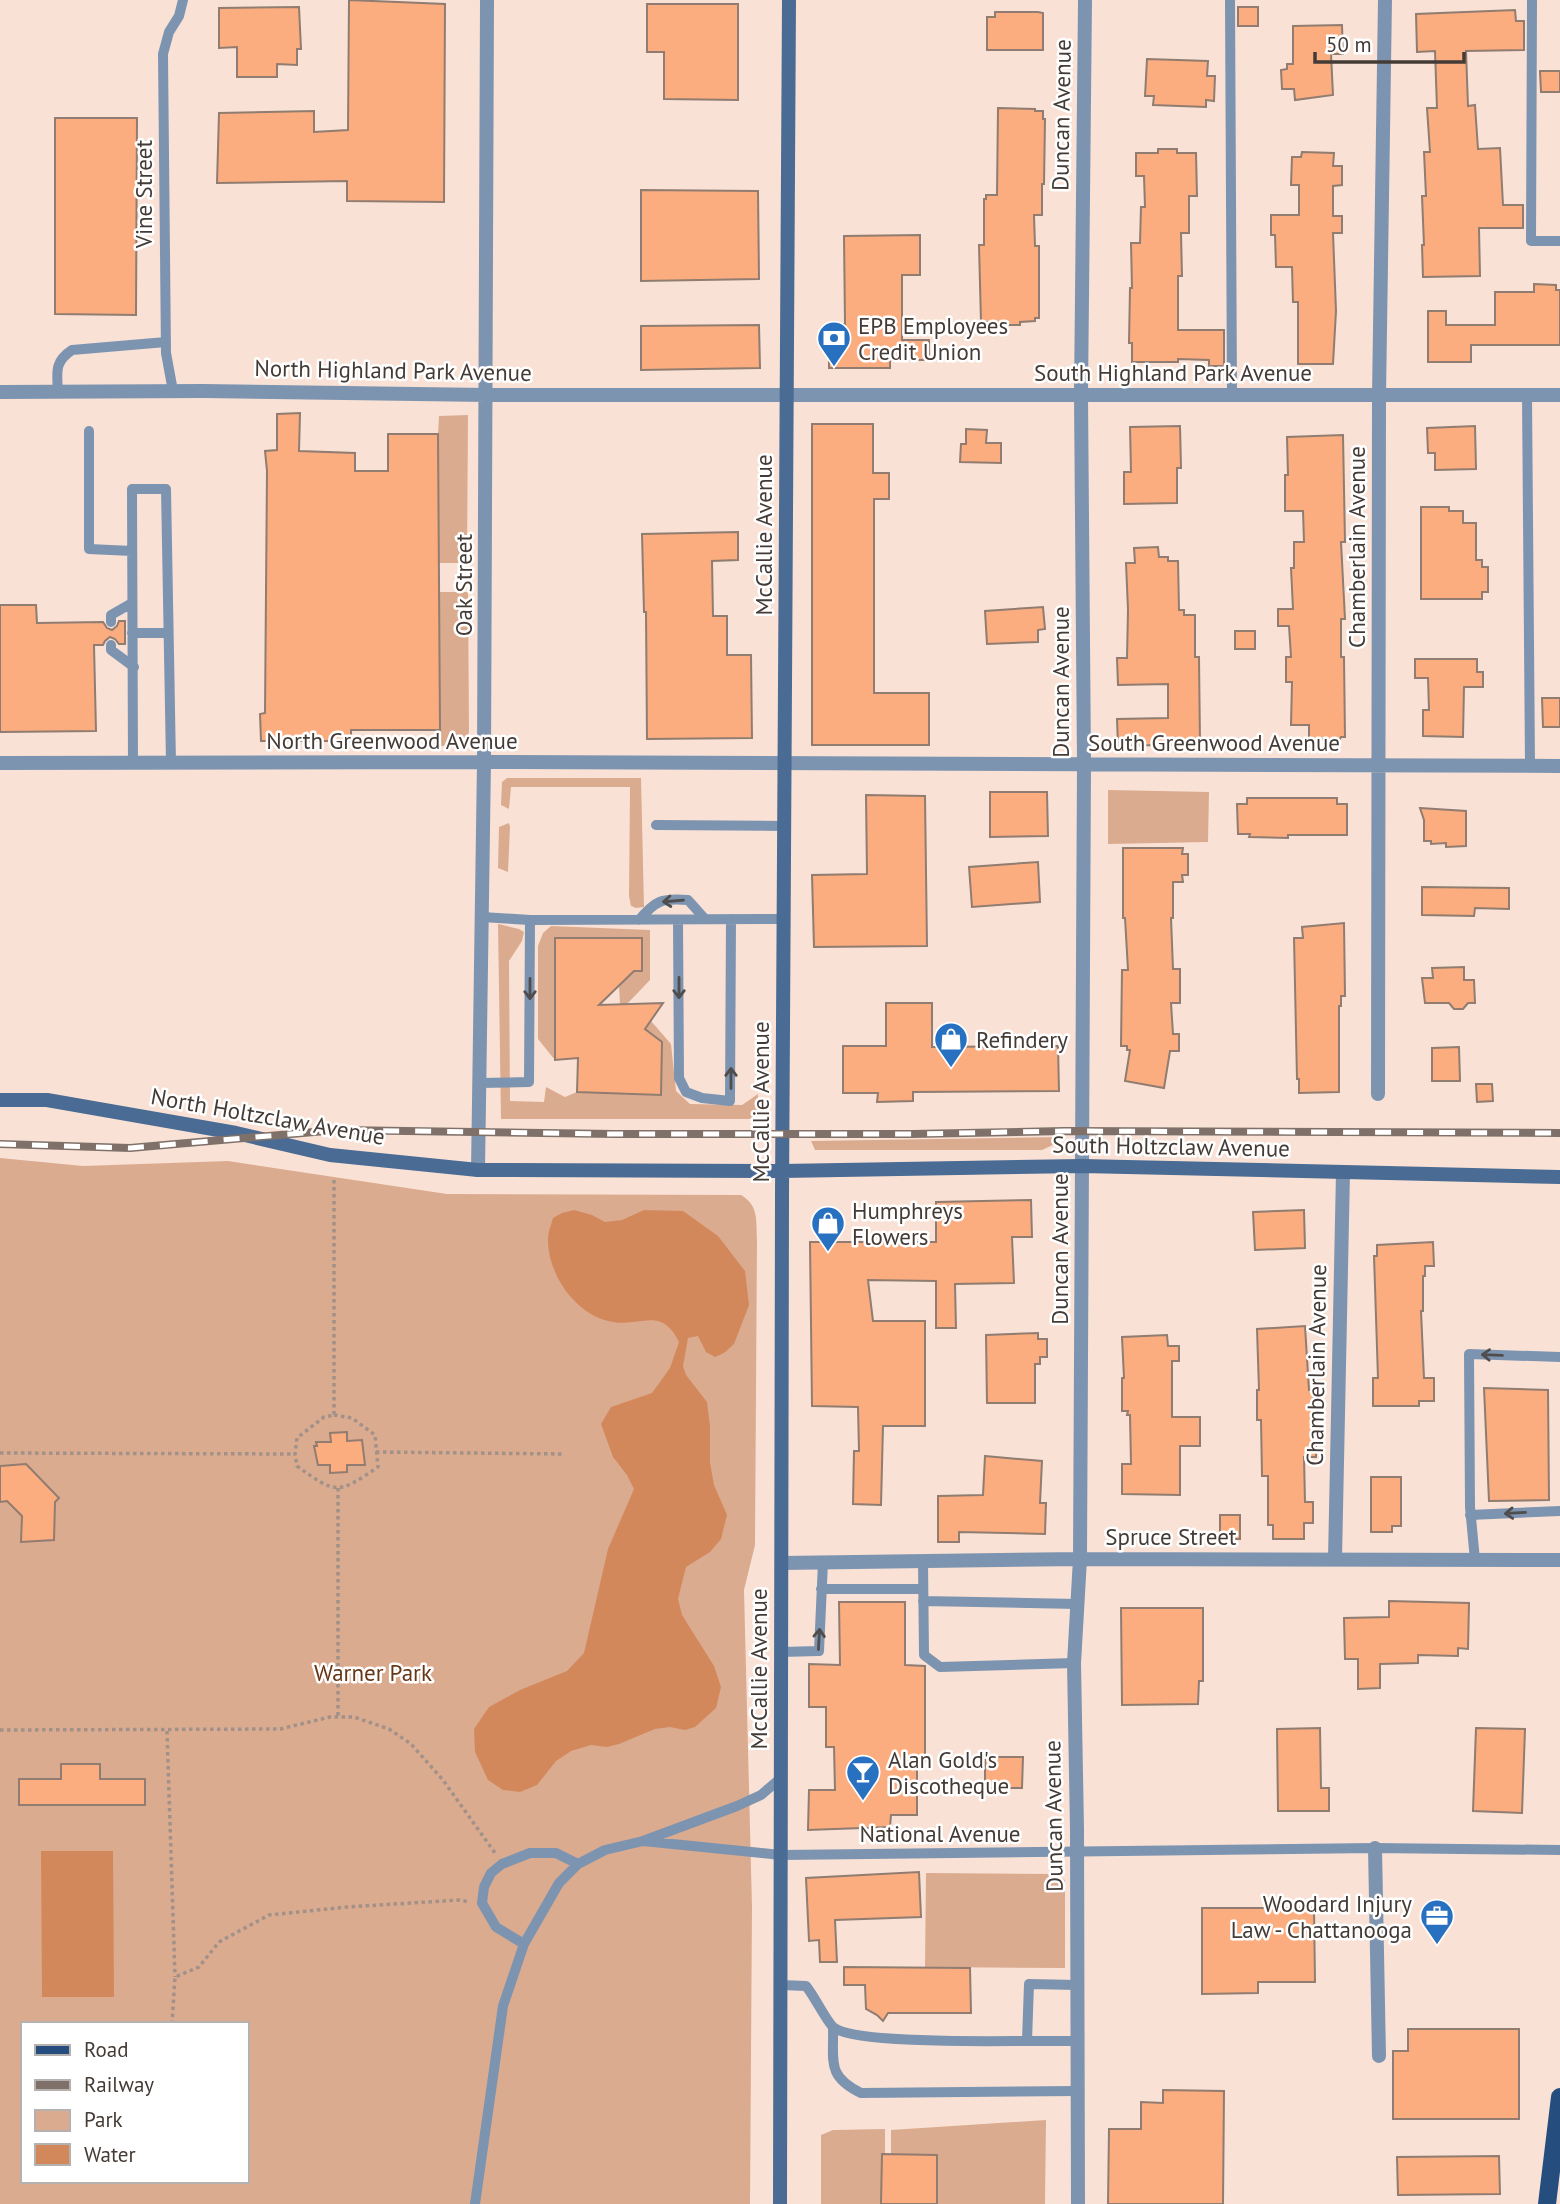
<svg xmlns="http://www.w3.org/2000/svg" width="1560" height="2204" font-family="'PT Sans',sans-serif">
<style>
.green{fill:#dbab90;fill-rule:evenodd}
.water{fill:#d3885b}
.building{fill:#fbad7f;stroke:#907c70;stroke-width:2}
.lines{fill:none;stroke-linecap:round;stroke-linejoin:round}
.path{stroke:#a29188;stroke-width:3.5;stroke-dasharray:3.5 3.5;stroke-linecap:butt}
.service{stroke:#7d94b0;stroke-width:10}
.minor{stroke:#7d94b0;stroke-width:14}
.secondary{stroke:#4a6b93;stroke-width:14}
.primary{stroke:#254e7e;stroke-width:18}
.rail-casing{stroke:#7f716a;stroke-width:8}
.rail{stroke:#fff;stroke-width:5;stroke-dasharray:16;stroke-linecap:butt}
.oneway{stroke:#4f4d4e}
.labels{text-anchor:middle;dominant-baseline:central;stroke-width:5;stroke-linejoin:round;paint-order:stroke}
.street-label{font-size:23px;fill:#443b36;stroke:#fff}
.poi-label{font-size:23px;fill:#443b36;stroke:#fff;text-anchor:start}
.park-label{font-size:23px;fill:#673615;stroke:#fff}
</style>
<rect width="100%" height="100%" fill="#f9e2d5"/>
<path class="green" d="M468,415l-1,148h-29v-129l1,-18z
M439,592h29l1,138 -2,15 -28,1z
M507,778h134l3,129 -8,1 -5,-2 -2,-10 1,-109h-119l-2,22 -8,-4 1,-23z
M1108,790l101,2 -1,50 -100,2z
M509,823l1,4 -2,45 -10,-4 1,-41z
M498,924l21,5 5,3 -2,9 -13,20 1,140 34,1 2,-15 19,10 12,-5 84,3 -16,-66 6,-8 20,23 5,47 14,13 52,1 16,-11 -1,25h-256z
M551,926l99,4v50l-23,24h-7l-1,-18 15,-15h8l-1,-33h-86v122l-17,-21v-93l5,-13z
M1060,1137l-5,7 -13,6h-227l-4,-9z
M0,1158l83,8 145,-5 219,33 294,1c18,11 15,25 16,45l-2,305 -11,45 8,317 -2,297h-750zM23,2024h224v157h-224z
M926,1873l130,1 9,6v88l-140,-1z
M1046,2120l-1,84h-108v-48l-46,-2v-24z
M885,2129v25h-3l-1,50h-60v-69l12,-5z"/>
<path class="water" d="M574,1210l18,5 13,7 17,-2 22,-10 39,1 35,25 27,35 4,34 -15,39 -10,9 -9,4 -9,-5 -8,-16 -10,2 -5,28 3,9 21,27 3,24v37l4,22 13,30 -6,24 -11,13 -24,15 -8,32 4,16 32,51 7,21 -5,21 -21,19 -10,3 -15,-3 -15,2 -36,15 -12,3 -16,-2 -20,6 -15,10 -19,24 -17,7 -17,-2 -15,-10 -13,-28 -1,-23 15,-22 31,-17 47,-19 17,-18 24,-104 26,-60 -7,-14 -14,-18 -12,-33 10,-17 41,-14 18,-25 9,-26c-18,-36 -37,-15 -66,-20 -36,-5 -66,-48 -65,-83 0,-7 3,-14 5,-21l9,-5z
M41,1851h72l1,146h-72z"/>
<path class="building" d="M349,0l96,4 -1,198 -97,-1v-20l-130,2 2,-70 95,-2v21l34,-2z
M647,4h91v96l-74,-1v-47h-17z
M299,7l2,42h-4v16l-20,-1v13h-40v-30l-18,1v-40z
M1238,7h20v19h-20z
M1515,10l1,11h8v29l-58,1 2,55 7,-1 3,44 22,-1 3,57h20v23h-44l1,48 -57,1 -1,-32h2l-2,-49h4l-2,-44h6l-3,-44h10l-2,-57 -18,1 -1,-38z
M995,12h43l5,1v37h-56v-33h8z
M1342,25l1,29h-12l2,41 -38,5 -1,-11h-12l-1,-19 6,-1v-5h6v-38z
M1147,59l61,2 -1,15h8l-1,25 -8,-1v7l-53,-2 1,-9h-9z
M1540,71h20v21h-19z
M998,108l37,1v2h8v8h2l-1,65h-2v31h-8l1,31h4v72h-4v3l-15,1v3h-16v-3h-23l-2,-77h5v-46h2v-4h11z
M55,118h82l-1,197 -81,-1z
M1158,149h19v4h19l1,43h-8v37h-8l1,43h-4v54h46v36h-15v-6l-31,-1v3h-46v-19h-3l1,-55h2l-1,-45h9l1,-36h4l-1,-31h-8v-23h22z
M1302,152l32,1 -1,13h9v19l-9,1v30h9v17h-9l3,78 -3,53h-35v-62h-5l-1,-35h-16l-1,-32h-4v-20h28v-30h-8l1,-28h9z
M641,190l117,1 1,88 -118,2z
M920,235v40h-18v65h27v20h-39v8h-61v-44h16l-1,-88z
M1534,284l22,1v5h4v55h-89v17h-43v-51h18v14h49v-33h39z
M759,325l1,43 -119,2v-44z
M300,413l-1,38 56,2v18h33v-37h50l2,296h-89v11h-90l-1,-27 5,-1 2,-242 -2,-20 12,-1v-36z
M812,424h61v49h16v26h-15v194h55v52h-117z
M1180,426l1,42h-4v35l-53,1v-32h7l-1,-45z
M1475,426l1,43 -41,1v-17h-7l-1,-25z
M966,429l21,1 -1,13h15v20l-41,-1 1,-18h5z
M1343,435l2,107h-4l4,77h-4v38h3l1,80h-4l-1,2h-31v-14h-18l1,-43h-6v-25h5l-2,-31h-11v-17h15l-2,-41h3v-26h10l-1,-31h-18v-36h3l-1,-38z
M1421,507h28v4h14v12h13v37h6v7h6v25h-6v7h-61z
M738,532v28l-26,1 1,55h14v39h24l1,83 -105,1 -1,-127h-2l-2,-78z
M1158,547l1,10h9v4h10l1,49h5v5h11v42h4l1,87 -82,2 -1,-27 51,-1v-34l-50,1 -1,-27h10l1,-48 -2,-47h9l-1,-15z
M0,605h36l1,18 66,-1 4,6 5,2 5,-4 2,-5h6v23h-6l-4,-5 -5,-2 -5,4 -2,4h-9l2,86 -96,1z
M1043,607l2,22 -7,1v12l-51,2 -2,-33z
M1235,631h20v18h-20z
M1415,659h62v13h6v15h-19l-1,50 -40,-1v-26h6l-1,-32h-13z
M1542,698h18v29h-17z
M990,792h57l1,44 -58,1z
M866,795l59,1 2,150 -113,1 -2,-72 55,-1z
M1247,798h90v6h10v31h-59v3l-39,-1 1,-3h-12l-1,-30h10z
M1420,808l46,3v35l-20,1v-4l-15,1v-3h-7v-21z
M1123,848h60l-1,6h6v21h-6l1,7h-10v36h-2l2,51h7v34h-9l2,31h6v17h-9l-6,37 -39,-7 5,-31h-3v-4h-6l1,-76h6l-3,-52h-2z
M1038,862l2,40 -68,5 -3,-40z
M1422,887l87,1v21l-34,-1 -1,8 -52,-1z
M1344,923l1,73h-4v10h-2v86l-40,1v-14h-2l-3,-141h9l-1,-11z
M555,938h87v33h-8l-35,34 64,-2 -18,26 17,13 -1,53 -84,-3 1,-34 -23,2z
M1464,967v13h10l1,23h-7l-5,6h-9l-5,-6h-24l-3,-25h11l-1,-10z
M886,1003h46v44l126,-1 1,45 -146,1v9l-36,1 1,-9h-35v-47h43z
M1459,1047l1,34h-28v-33z
M1476,1084h16l1,17 -16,1z
M1031,1200l1,37h-20l2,46 -59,1 1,44h-20v-47l-68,-1 5,41h52v105h-42l-2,79 -28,-1 1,-53h5l-1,-44 -46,-1 -2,-164h126v-40z
M1304,1210l1,38 -50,2 -2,-38z
M1433,1242l1,24h-9v10h-2v35h-2l3,67h10v23h-15v5h-46v-28h5l-4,-122h3v-11z
M1305,1326l4,64h4v46h3v21h-12l1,45h8v21h-9v16h-31v-14h-5v-49h-6l-1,-56h-4v-30h2l-2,-61z
M1038,1333v6h9v18h-7v7h-5v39h-48l-1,-68z
M1167,1335l1,11h11v15h-7v56h28v29h-20v49l-58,-1v-30h9l-1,-49h-3l1,-4h-6v-33h2l-2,-41z
M1484,1388l64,2 1,110 -60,1z
M347,1432v9l15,-1 3,25h-18v7l-17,1v-8h-12l-4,-19h3l-1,-4h15l-1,-9z
M985,1456l57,5 -2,42h6l-1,31 -86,-2v10h-21v-46l45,-1z
M26,1464l33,34 -4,4 -1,38 -33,2 1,-26 -15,-15 -7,1v-36z
M1371,1477h30v49h-9v6h-21z
M1220,1515h20v24h-20z
M1389,1601l80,2 -1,46 -10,-1v8l-40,-1v8l-38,1v24l-22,1v-30h-13l-1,-41 45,-1z
M839,1602h66v63l20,1v95h-8v54h-26l-1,12 -82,3 1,-40h26l-1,-43h-8v-40h-17v-43l31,1z
M1121,1608h82v73h-4l-1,23 -76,1z
M1320,1728l1,60h8v23h-51l-1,-82z
M1476,1728l49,1 -3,84 -49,-2z
M985,1757h38l-1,31h-37z
M61,1764h39v15h45v26h-126v-26h42z
M919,1872l2,45 -86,3 2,42h-17l-1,-22 -10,1 -3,-63z
M1202,1908h112l1,74h-57v11l-56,1z
M844,1967l126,1 1,45h-83l-5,8 -6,-6 -11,-6 -1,-24h-21z
M1408,2029h111v90h-126v-68h15z
M1163,2090l61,1 -1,113h-115l1,-75h32v-27l22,1z
M882,2154l55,1v49h-56z
M1499,2156l1,38 -102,1 -1,-38z"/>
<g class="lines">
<path class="path" d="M334,1180v235
M334,1415l18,3 23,17 3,32c-40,27 -41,28 -81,-1l-2,-12 2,-16 27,-21z
M376,1452l187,2
M0,1453l295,1
M338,1488v229
M0,1730l280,-1 50,-12h24l35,12 22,15 32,36 52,73
M167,1731l8,246
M172,2024l3,-47 24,-10 20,-25 50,-27 78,-8 112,-7 11,2"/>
<path class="service" d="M1230,0l2,395
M1532,0l-1,241h29
M173,391l-7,-38 -3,-299 6,-22 10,-16 4,-16
M58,392c-1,-20 -4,-30 14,-42l94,-8
M1527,395l3,371
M89,431v118l43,2
M111,622v-7l21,-12
M132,633h36
M111,645v5l23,17
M133,763l-1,-274h34l5,274
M656,825l128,1
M482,917l48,3 254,-1
M639,920c17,-20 23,-22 49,-20l17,19
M678,920l1,158 7,14 16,6 28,3 1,-182
M479,1083l50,-1 1,-162
M1470,1515l90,-4
M1475,1560l-5,-53 -1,-153 91,3
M923,1561l1,94 16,12 134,-4
M821,1589h102
M923,1601l154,3
M781,1652l38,-1 4,-89
M781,1778l-20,17 -24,11 -94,35 138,14 594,-7 185,2
M524,1944l-28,-17 -14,-24 2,-16 7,-14 11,-9 28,-11h26l22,11
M781,1985l25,1c9,11 19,33 27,41 19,17 161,14 194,14
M1077,1985l-48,-1 -2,57h50
M833,2027c1,34 -7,49 28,66l216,-2
M475,2204l28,-198 21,-62 35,-61 19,-19 27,-14 38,-9"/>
<path class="minor" d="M0,392l203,-1 284,4h1073
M0,763l484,-1 1076,4
M1378,1094l1,-699 6,-395
M478,1170l6,-408 3,-762
M1335,1559l8,-387
M782,1563l298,-4 480,1
M1375,1848l4,208
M1078,2204l-1,-375 -3,-166 6,-104 4,-795 -3,-369 4,-395"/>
<path class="secondary" d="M0,1100h47l189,33 94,22 148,15 304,1 300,-5 478,11
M780,2204l2,-1008 7,-1196"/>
<path class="primary" d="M1547,2204l13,-107"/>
<g class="rail-casing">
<path id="rail" d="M0,1144l130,4 207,-18 278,4h297l152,-3 496,2"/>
</g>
<use href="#rail" class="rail"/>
</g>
<defs><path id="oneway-shaft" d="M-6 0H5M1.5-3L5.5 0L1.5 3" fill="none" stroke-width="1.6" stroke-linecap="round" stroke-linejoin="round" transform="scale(1.75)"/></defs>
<g class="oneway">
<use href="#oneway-shaft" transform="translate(673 901) rotate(175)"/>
<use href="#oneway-shaft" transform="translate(679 988) rotate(90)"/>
<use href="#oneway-shaft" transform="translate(530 989) rotate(90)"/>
<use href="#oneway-shaft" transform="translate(731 1078) rotate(-90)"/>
<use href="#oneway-shaft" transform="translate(1492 1355) rotate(-178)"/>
<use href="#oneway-shaft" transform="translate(1515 1513) rotate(177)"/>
<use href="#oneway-shaft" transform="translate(819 1639) rotate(-87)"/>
</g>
<defs>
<g id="bank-pin" transform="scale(1.75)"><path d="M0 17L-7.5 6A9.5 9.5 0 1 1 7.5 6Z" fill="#2870c0" stroke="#fff"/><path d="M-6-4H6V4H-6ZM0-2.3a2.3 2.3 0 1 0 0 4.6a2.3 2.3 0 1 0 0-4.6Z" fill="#fff"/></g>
<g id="shop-pin" transform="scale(1.75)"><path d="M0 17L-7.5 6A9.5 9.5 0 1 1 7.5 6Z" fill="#2870c0" stroke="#fff"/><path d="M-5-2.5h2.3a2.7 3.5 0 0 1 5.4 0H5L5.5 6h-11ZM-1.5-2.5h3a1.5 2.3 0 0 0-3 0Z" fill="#fff"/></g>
<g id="bar-pin" transform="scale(1.75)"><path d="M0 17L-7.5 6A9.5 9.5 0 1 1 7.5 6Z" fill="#2870c0" stroke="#fff"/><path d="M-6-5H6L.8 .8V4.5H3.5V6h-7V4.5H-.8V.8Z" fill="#fff"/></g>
<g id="office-pin" transform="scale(1.75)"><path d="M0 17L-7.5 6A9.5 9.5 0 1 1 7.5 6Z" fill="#2870c0" stroke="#fff"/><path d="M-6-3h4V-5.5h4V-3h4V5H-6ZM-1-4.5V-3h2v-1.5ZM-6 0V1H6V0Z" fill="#fff"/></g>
</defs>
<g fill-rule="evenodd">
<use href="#bank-pin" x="834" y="338"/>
<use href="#shop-pin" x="951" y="1039"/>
<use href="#shop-pin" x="828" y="1223"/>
<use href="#bar-pin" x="863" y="1772"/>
<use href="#office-pin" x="1437" y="1916"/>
</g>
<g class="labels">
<g class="street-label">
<text transform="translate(1061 115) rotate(-89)">Duncan Avenue</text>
<text transform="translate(143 194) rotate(-90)">Vine Street</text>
<text transform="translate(393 370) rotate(1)">North Highland Park Avenue</text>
<text x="1173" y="372">South Highland Park Avenue</text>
<text transform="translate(763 535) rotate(-90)">McCallie Avenue</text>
<text transform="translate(1356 547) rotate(-90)">Chamberlain Avenue</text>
<text transform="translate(463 585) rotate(-90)">Oak Street</text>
<text transform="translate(1060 682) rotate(-90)">Duncan Avenue</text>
<text x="392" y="740">North Greenwood Avenue</text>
<text x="1214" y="742">South Greenwood Avenue</text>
<text transform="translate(760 1102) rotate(-90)">McCallie Avenue</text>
<text transform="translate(268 1116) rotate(10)">North Holtzclaw Avenue</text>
<text transform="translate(1171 1146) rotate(1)">South Holtzclaw Avenue</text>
<text transform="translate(1059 1249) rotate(-90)">Duncan Avenue</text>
<text transform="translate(1316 1365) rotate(-89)">Chamberlain Avenue</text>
<text x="1171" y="1536">Spruce Street</text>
<text transform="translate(758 1669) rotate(-90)">McCallie Avenue</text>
<text transform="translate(1053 1816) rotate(-91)">Duncan Avenue</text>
<text x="940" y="1833">National Avenue</text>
</g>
<g class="poi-label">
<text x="858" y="325">EPB Employees<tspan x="858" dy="26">Credit Union</tspan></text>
<text x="976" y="1039">Refindery</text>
<text x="852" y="1210">Humphreys<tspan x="852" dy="26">Flowers</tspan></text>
<text x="888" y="1759">Alan Gold's<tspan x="888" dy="26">Discotheque</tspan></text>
<text x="1412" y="1903" text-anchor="end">Woodard Injury<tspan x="1412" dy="26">Law - Chattanooga</tspan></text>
</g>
<g class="park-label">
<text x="373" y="1672">Warner Park</text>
</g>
</g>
<rect x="21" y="2022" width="228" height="161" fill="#ffffff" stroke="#b4b1af" stroke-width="2"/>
<rect x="35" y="2045" width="35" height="10" fill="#254e7e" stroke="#b4b1af" stroke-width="2"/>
<text x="84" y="2057" font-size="21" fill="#443b36">Road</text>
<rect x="35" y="2080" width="35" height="10" fill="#7f716a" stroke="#b4b1af" stroke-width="2"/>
<text x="84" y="2092" font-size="21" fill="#443b36">Railway</text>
<rect x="35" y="2110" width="35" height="21" fill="#dbab90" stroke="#b4b1af" stroke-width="2"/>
<text x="84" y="2127" font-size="21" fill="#443b36">Park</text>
<rect x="35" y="2144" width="35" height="21" fill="#d3885b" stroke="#b4b1af" stroke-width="2"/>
<text x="84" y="2162" font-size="21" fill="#443b36">Water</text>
<path d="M1315 52v10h149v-10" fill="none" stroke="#443b36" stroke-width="3.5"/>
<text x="1326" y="52" font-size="21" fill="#443b36" stroke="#ffffff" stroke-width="5" paint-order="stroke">50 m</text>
</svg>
